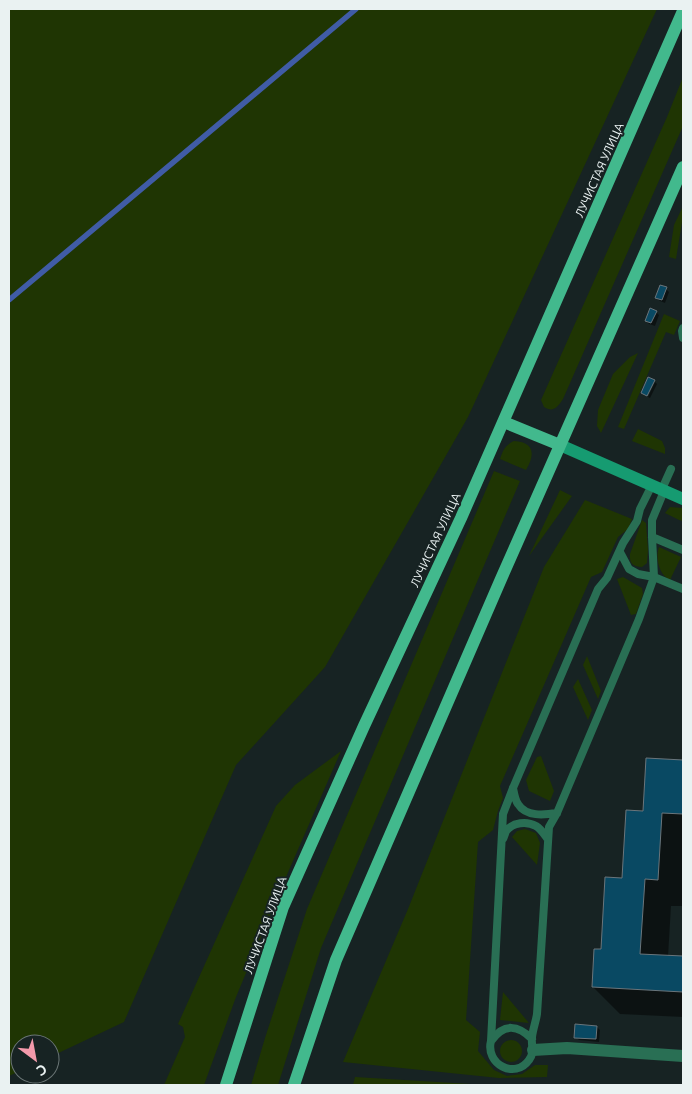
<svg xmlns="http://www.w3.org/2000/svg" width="692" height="1094" font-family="Ubuntu,sans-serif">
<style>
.green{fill:#1f3503}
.shadow{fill:#0007}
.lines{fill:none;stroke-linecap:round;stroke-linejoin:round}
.stream{stroke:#405ca6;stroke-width:5.5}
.building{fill:#094963;stroke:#6a757b}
.lane{stroke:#296f54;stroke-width:8}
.street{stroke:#296f54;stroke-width:12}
.secondary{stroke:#169b71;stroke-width:12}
.primary{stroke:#42b98d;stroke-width:12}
.labels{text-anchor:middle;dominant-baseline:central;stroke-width:4;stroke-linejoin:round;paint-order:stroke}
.street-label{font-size:12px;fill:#eaf2f2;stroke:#172323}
</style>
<rect width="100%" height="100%" fill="#172323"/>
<path class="green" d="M9,9h648l-189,408 -143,250 -89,98 -112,257 -74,35v-13h-30v27l-11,5z
M683,77v49l-120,273c-5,8 -10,14 -19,8l-3,-7 126,-283z
M683,206v10l-7,43 -7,-2 5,-32z
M664,314l16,7 -6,14 -8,-3 -42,97 -6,-2z
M638,353l-37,80 -4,-7 1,-16 15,-36 17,-17z
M638,429l24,12 3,7v6l-33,-13z
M514,441c21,1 21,14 12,29l-26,-11c3,-9 5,-14 14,-18z
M494,471l26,10 -199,467 -43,137h-27l14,-47 42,-129z
M560,490l12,6 -43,60z
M585,500l47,19 -4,10 -10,8 -16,35 -11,5 -91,209 3,12 -5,13 -5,19 -15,12 -12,178 14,12 -2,19 16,19 13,6 15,-2 13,-9h13l-1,12 -48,1 -156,-16 65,-153 136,-342z
M670,507l13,1v13l-4,-1 -14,-7z
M642,520l4,3 2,27 -1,13 -5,4c-9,0 -13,-4 -12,-13z
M659,547l22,10 -11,23c-11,-5 -15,-22 -11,-33z
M623,577l19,11 1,6 -7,20 -5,1 -14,-36z
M587,656l14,35 -3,8 -15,-34z
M578,679l14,31 -4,10 -15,-33z
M341,751l-55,126 -50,120 -32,88h-40l21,-48 -2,-10 -5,-3 98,-218 19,-21z
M541,756l13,35 -4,10 -21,-10 -3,-11 11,-23z
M525,829l11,4 4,10 -3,22 -25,-28 5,-6z
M503,992l26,31 -29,-3z
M500 1051a11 11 0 1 1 22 0a11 11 0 1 1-22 0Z
M355,1077l132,8h-134z"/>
<path class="shadow" d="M666,289l3,3 -4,11 -5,-2 -3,-3z
M656,312l3,3 -4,11 -6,-2 -3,-3z
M655,382l2,2 -7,14 -2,-1z
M647,759l36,2v145h-12l-3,51 15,1v59l-63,-3 -27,-27 9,-36 21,-72 21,-66z
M597,1027l3,3 -1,12 -20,-2 -3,-3z"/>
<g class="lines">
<path class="stream" d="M9,300l347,-291"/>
</g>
<path class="building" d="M660,285l7,2 -5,13 -7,-2z
M650,308l7,3 -6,12 -6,-2z
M648,377l7,3 -8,16 -6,-3z
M646,758l37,2v54l-21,-1 -4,67 -13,-1 -5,75 43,2v36l-91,-5 2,-38h7l4,-72 17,1 4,-68 17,1z
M575,1024l22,2 -1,13 -22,-1z"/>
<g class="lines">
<path class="lane" d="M683,328l-1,3 1,7
M652,485l-12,24 -3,12 -14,22 -16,35 -9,11 -85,199 -10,26 -12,227c-6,23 24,39 38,19 6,-8 2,-14 3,-23 1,-8 4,-16 5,-23l12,-187 8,-14 82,-194 15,-42 -2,-40v-17l12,-29
M662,489l9,-20
M652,537l31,13
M620,552l9,17 9,5 16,3 29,12
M513,788c1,5 2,12 5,16 8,13 26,11 39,9
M503,839c1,-2 2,-5 3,-8 7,-9 21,-10 30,-5 5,3 8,8 11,12
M492,1040c12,-17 26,-15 40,-1"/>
<path class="street" d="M533,1050l34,-2 116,8"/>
<path class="secondary" d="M560,445l123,54"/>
<path class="primary" d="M504,422l56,23
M226,1085l57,-178 81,-181 97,-208 222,-507
M294,1085l42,-125 165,-381 182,-412"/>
</g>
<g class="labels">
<g class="street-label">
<text transform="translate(599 170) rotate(-66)">ЛУЧИСТАЯ УЛИЦА</text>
<text transform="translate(435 540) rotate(-65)">ЛУЧИСТАЯ УЛИЦА</text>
<text transform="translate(265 925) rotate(-70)">ЛУЧИСТАЯ УЛИЦА</text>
</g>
</g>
<rect width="692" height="1094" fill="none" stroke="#eaf2f2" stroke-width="20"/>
<g transform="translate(35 1059) rotate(148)"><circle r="24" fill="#172323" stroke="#6b7676"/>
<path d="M0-4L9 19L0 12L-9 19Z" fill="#f39aab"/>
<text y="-8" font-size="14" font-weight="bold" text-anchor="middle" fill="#eaf2f2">С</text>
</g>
</svg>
